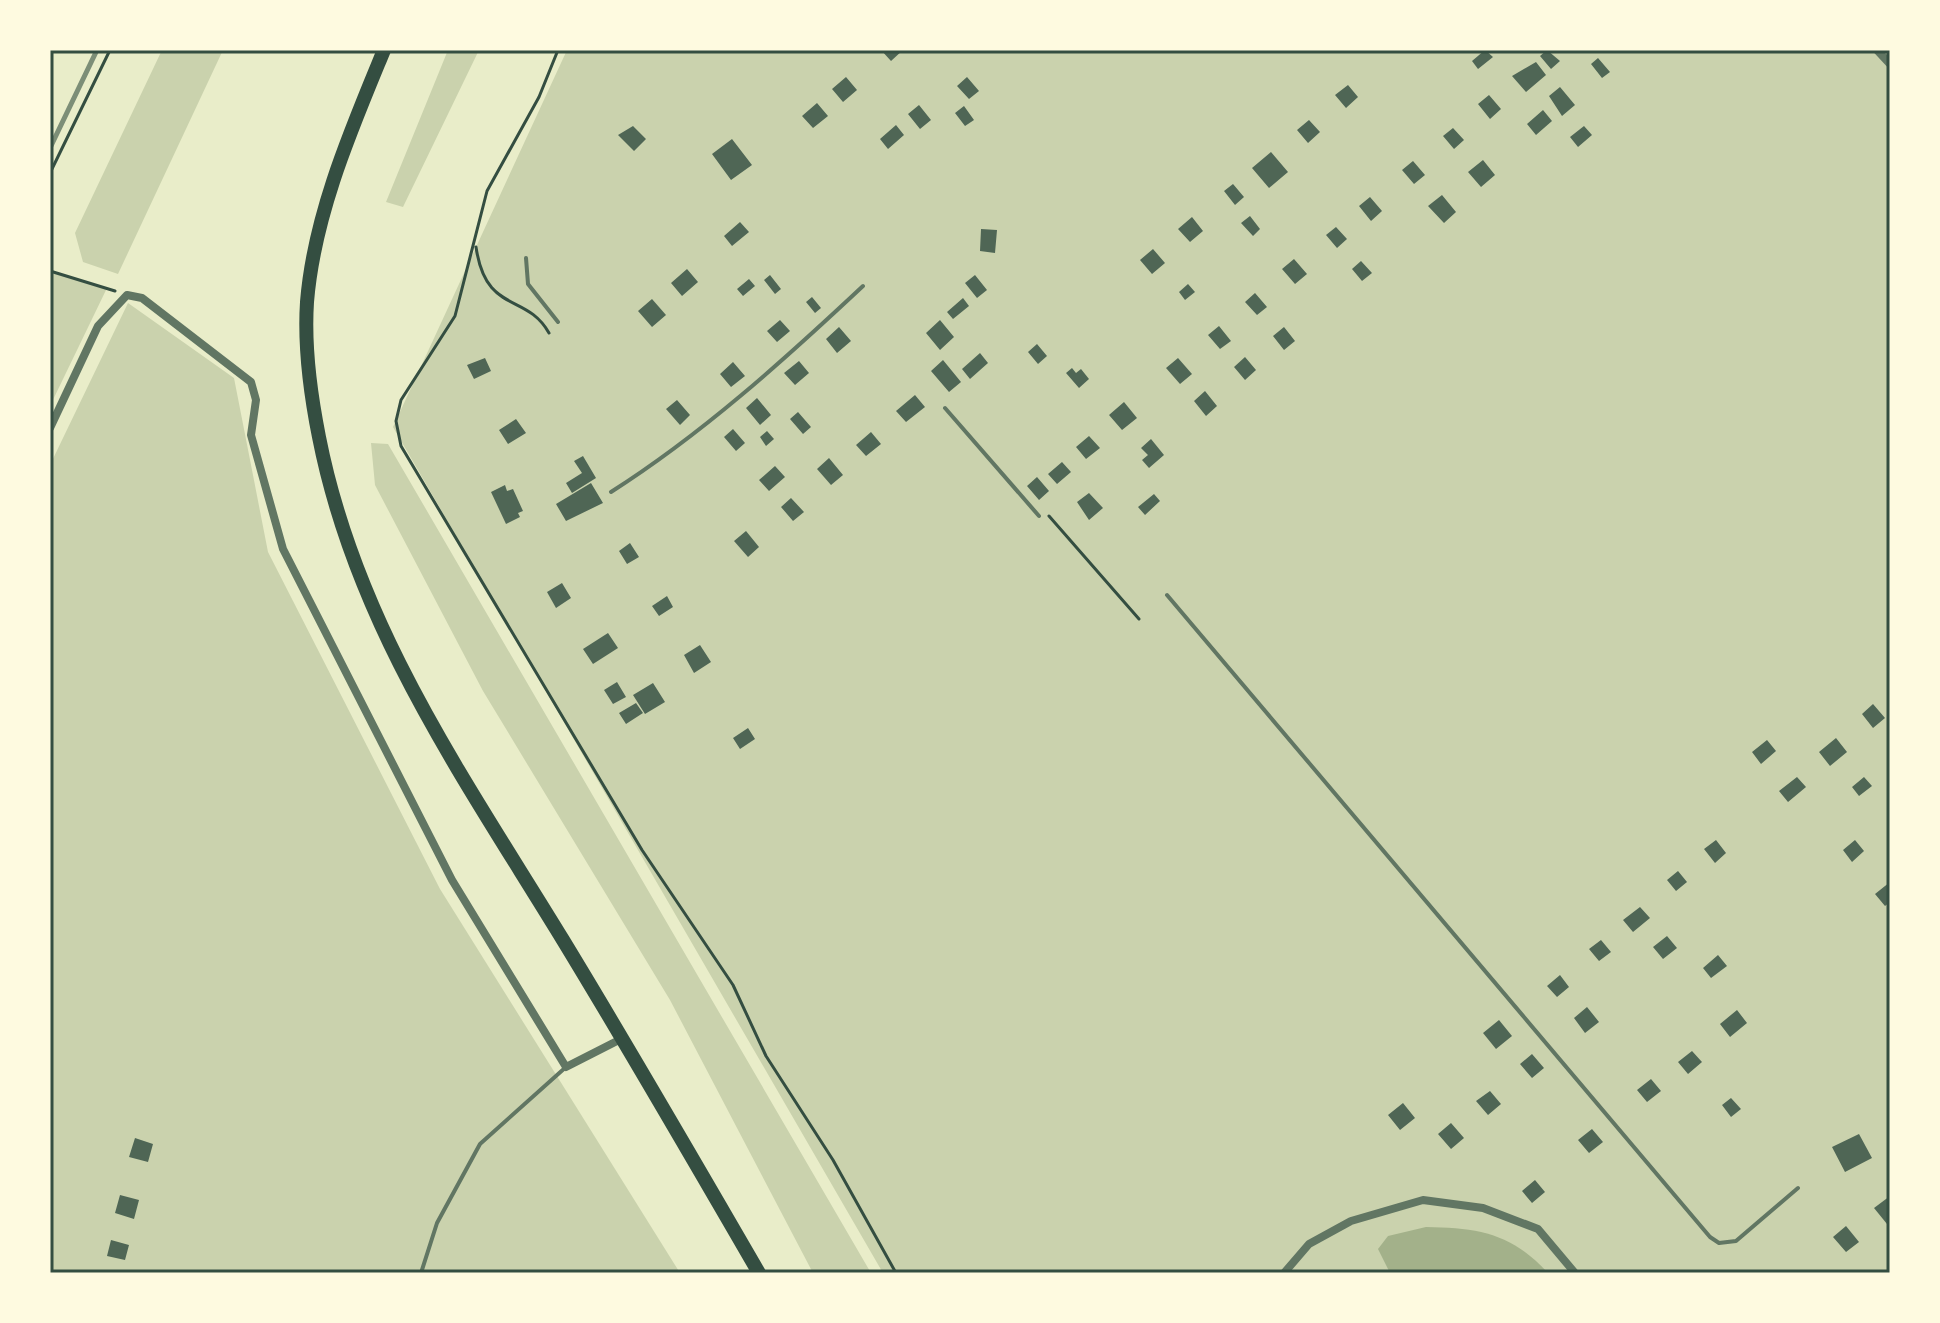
<svg xmlns="http://www.w3.org/2000/svg" width="1940" height="1323" font-family="Montserrat,sans-serif">
<style>
.green{fill:#cad2ad}
.water{fill:#a3b18a}
.building{fill:#4f6655}
.lines{fill:none;stroke-linecap:round;stroke-linejoin:round}
.path{stroke:#344e41;stroke-width:3}
.service{stroke:#617663;stroke-width:4}
.minor{stroke:#617663;stroke-width:8}
.primary{stroke:#344e41;stroke-width:14}
.rail{stroke:#7c8e77;stroke-width:5}
.neatline{fill:none;stroke:#344e41;stroke-width:3}
</style>
<rect width="100%" height="100%" fill="#e9edc9"/>
<path class="green" d="M162,50h61l-105,224 -35,-12 -8,-29z
M448,50h31l-76,157 -17,-5z
M567,50h1323v1223h-1007l-490,-846z
M51,271l56,17 -57,118v-133z
M128,303l106,75 34,174 172,337 240,384h-630v-808z
M371,443l17,1 483,829h-58l-143,-273 -187,-309 -108,-206z"/>
<path class="water" d="M1426,1227c53,1 85,6 122,46h-158l-12,-24 10,-13z"/>
<path class="building" d="M881,50h22l-12,11z
M1485,50l8,7 -15,12 -6,-8z
M1547,50l13,11 -9,8 -11,-13z
M1598,58l12,14 -8,6 -11,-14z
M1536,62l10,13 -20,17 -14,-16z
M846,77l11,13 -14,12 -11,-13z
M967,77l12,14 -10,8 -12,-13z
M1348,85l10,12 -12,11 -11,-13z
M1560,87l15,18 -13,11 -13,-20z
M1489,95l12,14 -11,10 -12,-15z
M817,103l11,13 -15,12 -11,-12z
M919,105l12,15 -11,9 -12,-15z
M964,106l10,14 -9,6 -10,-13z
M1543,110l9,11 -16,14 -9,-11z
M1309,120l11,12 -12,11 -11,-13z
M896,125l8,10 -16,14 -8,-10z
M633,126l13,13 -12,12 -16,-16z
M1584,126l8,9 -14,12 -8,-10z
M1453,128l11,12 -10,9 -11,-13z
M732,139l20,26 -21,15 -19,-26z
M1271,152l17,20 -19,16 -17,-20z
M1483,160l12,15 -14,12 -13,-15z
M1413,161l12,14 -11,9 -12,-14z
M1233,184l11,13 -9,8 -11,-14z
M1442,195l14,17 -12,11 -16,-17z
M1370,197l12,14 -11,10 -12,-15z
M1250,216l10,13 -7,7 -12,-13z
M1192,217l11,14 -13,11 -12,-13z
M740,222l9,10 -17,14 -8,-10z
M1336,227l11,12 -10,9 -11,-13z
M981,229l16,1 -2,23 -15,-2z
M1153,249l12,14 -13,11 -12,-14z
M1294,259l13,15 -12,10 -13,-15z
M1361,261l11,12 -10,8 -10,-12z
M687,269l11,13 -16,14 -11,-13z
M770,275l11,14 -6,5 -11,-14z
M975,275l12,15 -10,8 -12,-15z
M749,279l6,7 -12,10 -6,-7z
M1188,284l7,8 -10,8 -6,-8z
M1255,293l12,14 -10,8 -12,-13z
M812,297l9,11 -6,5 -9,-11z
M963,298l6,8 -16,13 -6,-7z
M652,299l14,16 -14,12 -14,-16z
M780,320l10,11 -13,11 -10,-11z
M940,320l14,17 -14,13 -14,-17z
M1219,326l12,15 -11,8 -12,-14z
M839,327l12,14 -14,12 -11,-14z
M1284,327l11,14 -11,9 -11,-14z
M1037,344l10,12 -9,8 -10,-12z
M980,353l8,10 -18,16 -8,-10z
M1245,357l11,13 -11,10 -11,-13z
M485,358l6,13 -17,8 -7,-14z
M1178,358l14,16 -12,10 -14,-16z
M943,360l18,22 -12,10 -18,-21z
M799,361l10,12 -14,12 -11,-12z
M733,362l12,14 -14,11 -11,-13z
M1072,368l4,5 5,-4 8,10 -10,9 -13,-15z
M1205,391l12,15 -11,10 -12,-15z
M915,395l10,12 -19,15 -10,-11z
M757,398l14,17 -11,10 -14,-17z
M677,400l13,15 -10,10 -14,-16z
M1124,402l13,16 -15,12 -13,-15z
M798,412l13,15 -8,7 -13,-15z
M516,419l10,14 -18,11 -9,-14z
M733,429l12,14 -9,8 -12,-14z
M767,431l7,8 -8,7 -6,-9z
M871,432l10,12 -15,12 -10,-11z
M1089,436l11,12 -14,11 -10,-12z
M1151,439l13,16 -15,13 -7,-8 6,-5 -7,-7z
M583,456l13,22 -24,15 -6,-10 16,-10 -8,-12z
M829,458l14,17 -12,10 -14,-16z
M1062,462l9,10 -14,12 -9,-10z
M775,466l10,11 -16,14 -10,-11z
M1037,477l12,14 -10,9 -12,-14z
M591,483l12,20 -37,18 -10,-17z
M505,485l2,6 6,-2 10,22 -5,2 2,4 -14,7 -15,-32z
M1089,493l14,15 -14,12 -12,-18z
M1154,494l6,7 -15,14 -7,-8z
M791,498l13,14 -11,9 -12,-14z
M746,531l13,16 -11,10 -14,-16z
M630,543l9,14 -12,7 -8,-13z
M562,583l9,15 -15,10 -9,-16z
M667,596l6,11 -14,9 -7,-10z
M608,633l10,15 -25,16 -10,-15z
M700,645l11,17 -17,11 -10,-18z
M617,682l9,15 -13,7 -9,-14z
M653,683l12,19 -20,12 -12,-19z
M636,703l7,10 -17,11 -7,-11z
M1873,704l12,14 -12,10 -11,-14z
M748,728l7,11 -15,10 -7,-11z
M1836,738l11,14 -17,14 -11,-14z
M1767,740l9,11 -15,13 -9,-12z
M1797,777l9,10 -18,15 -9,-11z
M1864,777l8,9 -13,10 -7,-9z
M1716,840l10,13 -11,10 -11,-14z
M1855,840l9,11 -12,11 -9,-12z
M1678,871l9,11 -11,9 -9,-11z
M1890,882v20l-5,4 -10,-12z
M1640,907l10,11 -17,14 -10,-12z
M1667,936l10,12 -14,11 -10,-12z
M1601,940l10,12 -12,9 -10,-12z
M1718,955l9,11 -16,12 -8,-10z
M1560,975l9,12 -12,10 -10,-11z
M1587,1007l12,15 -14,11 -11,-15z
M1737,1010l10,13 -17,14 -10,-13z
M1499,1020l13,16 -16,13 -13,-16z
M1692,1051l10,11 -14,12 -10,-12z
M1532,1054l12,14 -12,10 -12,-14z
M1651,1079l10,12 -14,11 -10,-12z
M1490,1091l11,13 -13,11 -12,-14z
M1731,1098l10,11 -10,8 -9,-12z
M1403,1103l12,15 -15,12 -12,-15z
M1451,1123l13,15 -13,11 -13,-15z
M1592,1129l11,13 -14,11 -11,-13z
M1859,1134l13,24 -27,14 -13,-25z
M135,1138l18,6 -5,18 -19,-5z
M1535,1180l10,12 -13,11 -10,-12z
M120,1195l19,5 -5,19 -19,-6z
M1890,1196v25l-3,3 -13,-16z
M1846,1226l13,16 -13,10 -13,-15z
M111,1240l18,5 -4,15 -18,-4z"/>
<g class="lines">
<path class="path" d="M558,50l-19,47 -52,94 -32,125 -54,84 -5,21 5,25 241,404 91,135 33,71 67,104 63,113
M50,173l60,-123
M476,247c10,68 50,45 73,86
M50,271l65,20
M1049,516l90,103"/>
<path class="service" d="M526,258l2,26 30,38
M945,408l94,108
M611,492c91,-58 173,-132 252,-206
M1167,595l543,642 9,6 17,-2 62,-53
M421,1273l16,-50 43,-79 86,-77"/>
<path class="minor" d="M1877,50l13,14
M50,428l48,-102 29,-31 15,3 109,84 5,18 -5,35 32,114 169,331 114,187 57,-29
M1284,1273l25,-29 42,-23 72,-21 60,8 55,21 37,44"/>
<path class="primary" d="M384,50c-33,80 -70,165 -77,252 -3,46 3,90 12,135 37,189 145,341 244,503 67,110 131,221 196,333"/>
<path class="rail" d="M50,148l47,-98"/>
</g>
<rect width="1940" height="1323" fill="none" stroke="#fefae0" stroke-width="104"/>
<rect x="52" y="52" width="1836" height="1219" class="neatline"/>
</svg>
